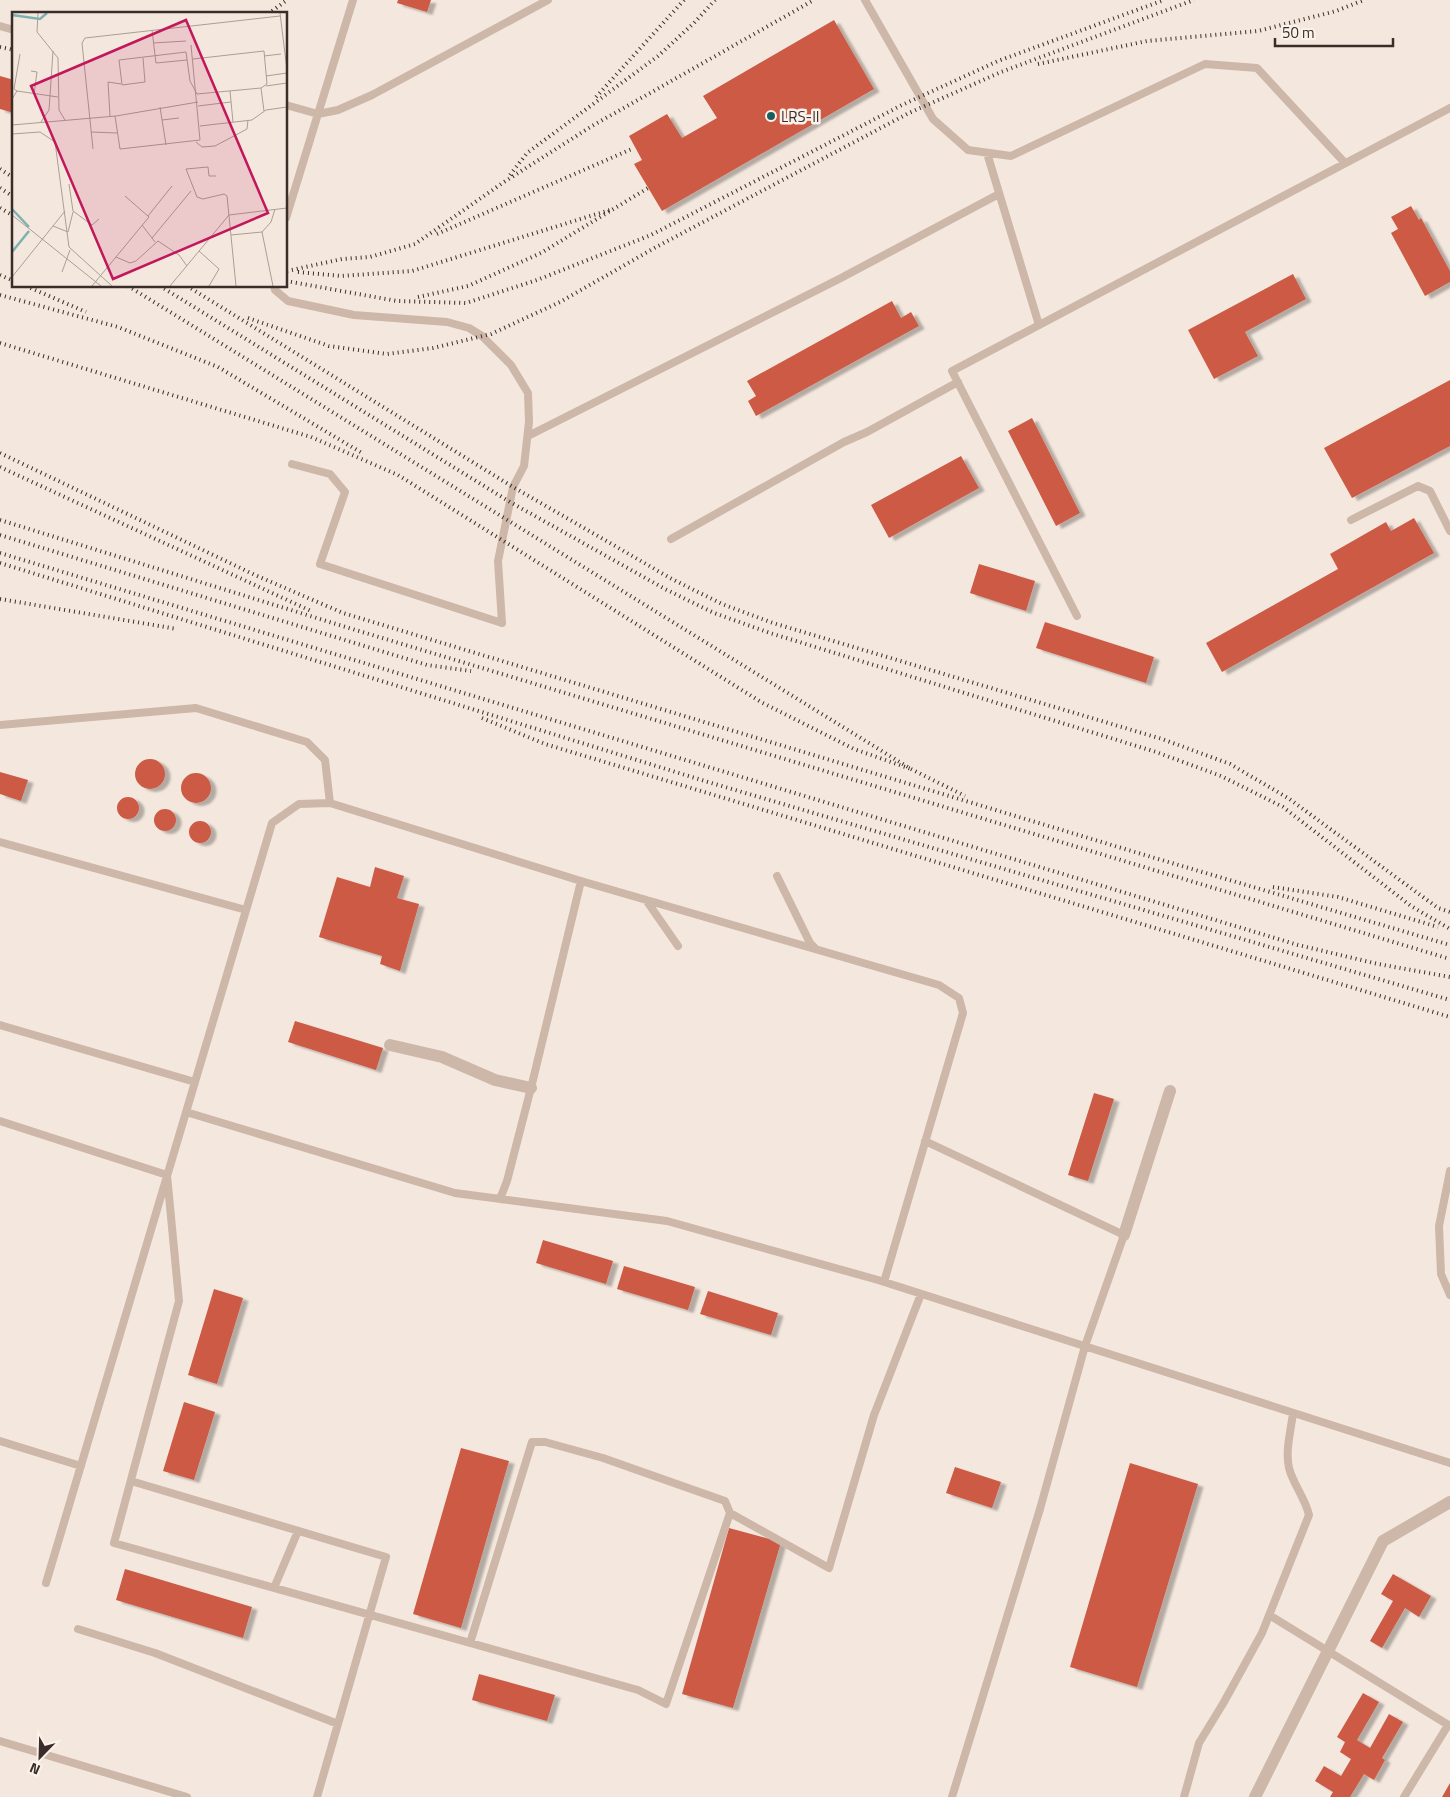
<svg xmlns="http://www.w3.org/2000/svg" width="1450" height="1797" font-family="'Titillium Web',sans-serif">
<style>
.building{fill:#cc5a45;filter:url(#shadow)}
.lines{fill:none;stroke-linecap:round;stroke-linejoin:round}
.service{stroke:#cdb7a9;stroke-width:8}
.minor{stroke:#cdb7a9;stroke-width:12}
.rail{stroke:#3a2d29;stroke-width:4;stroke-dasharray:1 4;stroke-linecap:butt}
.poi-dot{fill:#1c5e5d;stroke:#fbf3eb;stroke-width:2}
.labels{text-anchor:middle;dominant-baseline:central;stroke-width:5;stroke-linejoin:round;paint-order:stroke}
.poi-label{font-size:15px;fill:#3a2d29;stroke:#fbf3eb;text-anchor:start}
.inset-river{fill:none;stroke:#7cb3b1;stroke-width:2.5}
.inset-road{fill:none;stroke:#aa9d96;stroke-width:1}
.view{fill:#c2185b;fill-opacity:0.15;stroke:#c2185b;stroke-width:2.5}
.inset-edge{fill:none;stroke:#3a2d29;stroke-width:2.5}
</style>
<defs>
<filter id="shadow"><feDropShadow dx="5.5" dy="3" stdDeviation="1" flood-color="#0004"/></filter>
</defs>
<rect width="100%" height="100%" fill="#f4e8de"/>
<path class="building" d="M398,0h33l-4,12 -30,-9z
M834,20l40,69 -212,122 -28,-47 8,-4 -13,-24 38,-22 15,24 35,-20 -14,-22z
M0,76l14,4v33l-14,-4z
M1411,206l8,14 2,-2 29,53v11l-25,14 -34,-63 7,-4 -7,-12z
M1293,274l13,25 -61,33 13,24 -44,23 -26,-49z
M892,301l9,17 10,-6 8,14 -163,90 -8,-15 8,-5 -9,-15z
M1450,380v66l-98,52 -28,-50z
M1032,418l48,95 -24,13 -48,-95z
M961,456l18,32 -90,50 -18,-33z
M1414,518l20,35 -212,119 -16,-29 132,-74 -8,-15 56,-32 5,9z
M979,564l56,17 -9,30 -56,-18z
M1045,622l109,35 -8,26 -110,-35z
M135 774a15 15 0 1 1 30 0a15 15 0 1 1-30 0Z
M0,772l28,8 -7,21 -21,-7z
M181 788a15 15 0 1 1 30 0a15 15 0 1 1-30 0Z
M117 808a11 11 0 1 1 22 0a11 11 0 1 1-22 0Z
M154 820a11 11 0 1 1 22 0a11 11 0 1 1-22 0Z
M189 832a11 11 0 1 1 22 0a11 11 0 1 1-22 0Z
M375,867l29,9 -7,22 22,6 -19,67 -20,-7 2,-8 -63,-19 18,-60 33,10z
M295,1021l88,27 -7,22 -88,-28z
M1094,1093l20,6 -26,82 -20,-6z
M543,1240l70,21 -7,23 -70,-21z
M624,1266l71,21 -7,23 -71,-21z
M214,1289l29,9 -26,86 -29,-9z
M708,1291l70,22 -7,22 -71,-21z
M184,1402l31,10 -21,68 -31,-9z
M461,1448l48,13 -48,167 -48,-14z
M1130,1463l68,21 -61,203 -67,-20z
M955,1467l46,15 -9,26 -46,-15z
M729,1528l52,14 -48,166 -51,-14z
M125,1569l127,38 -9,31 -127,-38z
M1393,1574l38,22 -12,21 -14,-9 -23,40 -12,-7 23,-40 -12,-7z
M479,1674l76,21 -8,26 -75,-21z
M1363,1693l16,9 -22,38 13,8 19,-34 14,8 -21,36 3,2 -11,20 -10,-6 -14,23h-20l3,-5 -18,-11 9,-15 17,10 10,-17 -11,-7 5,-10 -8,-5z
M1450,1783v14h-8z"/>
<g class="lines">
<path class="service" d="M865,0l68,119 35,31 43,6 194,-92 52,4 88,95
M0,26l14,4
M286,105l32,9 20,-4 34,-15 176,-95
M987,153l52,172
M286,218l67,-218
M274,286l1,4 13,11 66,14 93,7 22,6 13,8 29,29 17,28 1,29 -5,44 -11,21 -15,74 4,62 -182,-59 25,-72 -15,-18 -38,-10
M528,436l313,-158 158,-84
M1351,520l67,-34 12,5 20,40
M671,539l173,-97 23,-10 91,-50
M1077,616l-125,-245 498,-263
M0,725l196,-17 111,34 18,18 5,43
M0,842l246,68
M777,876l33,67 6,6
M646,900l32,46
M0,1025l195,57
M186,1112l269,81 212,28 211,59 572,183
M0,1121l167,54 12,126 -65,242 524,147 28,14 64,-191 -5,-12 -122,-43 -58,-16h-13l-62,201
M925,1141l199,94 -39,111 -45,163 -88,288
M1450,1171l-11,55 2,48 9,21
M500,1199l7,-18 24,-93 50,-207
M0,1441l81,25
M131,1481l255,76 -69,240
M730,1513l99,55 45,-153 47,-121
M46,1583l226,-760 27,-19 31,-1 251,78 358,104 20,13 4,15 -79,269
M274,1588l24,-57
M1269,1615l181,111
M78,1629l77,24 183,71
M0,1741l187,56
M1184,1797l15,-54 25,-41 38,-69 47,-118c-4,-17 -16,-31 -20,-47 -4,-17 2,-38 4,-55
M1404,1797l44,-72"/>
<path class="minor" d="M390,1045l52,12 53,23 36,8
M1124,1235l46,-144
M1255,1797l128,-256 67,-39"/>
<path class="rail" d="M268,14l19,-14
M0,47l14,3
M1038,64l109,-23 111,-10 78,-20 28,-11
M596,97l88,-97
M0,169l14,9
M510,175l17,-22 131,-97 36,-33 21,-23
M0,188l14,9
M0,208l14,8
M437,234l197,-86
M287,271l55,-12 28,-2 45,-13 89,-62 88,-56 222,-126
M298,272l43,4 71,-5 201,-62
M0,275l14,6
M286,281l111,20 69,2 71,-23 114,-45 251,-130 96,-44 166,-61
M26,286l60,26
M128,286l783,483 54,27
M160,286l350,216 155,87 49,24 56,20 386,119 65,24 62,31 128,99 39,23
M187,286l326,201 159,92 50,25 51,19 389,116 68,25 58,34 150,110 12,4
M0,295l118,32 100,40 144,86
M418,297l50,-11 73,-33 107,-65
M248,318l81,28 58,8 46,-6 58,-14 69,-32 98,-56 251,-133 92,-41 193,-72
M0,343l311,94 87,38 363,227 93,47 57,20
M0,453l255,122 88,38 805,243 302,89
M0,467l311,144
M0,520l349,108 1101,331
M0,535l427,130 44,6
M0,553l1298,392 80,19 72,13
M0,563l708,219 742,218
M0,599l177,30
M482,718l63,26 905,273
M1273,887l65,10 100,30"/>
</g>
<circle class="poi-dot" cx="771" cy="116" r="5"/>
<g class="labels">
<g class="poi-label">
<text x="781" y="116">LRS-II</text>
</g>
</g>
<g transform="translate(12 12)">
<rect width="275" height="275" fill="#f4e8de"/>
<path class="inset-river" d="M0,3l28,4 7,-6M0,197l17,18M0,240l17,-21"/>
<path class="inset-road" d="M26,1l-1,19 21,26 1,52 6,10M268,1l7,57M140,18l4,33 31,-3M141,31l33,-2M252,44l17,-2M131,46l2,24 -23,3 -3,-25 67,-8 4,29 7,13 64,-6M181,47l71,-8 3,33 -6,4 3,23M19,59l6,1 -3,22M254,64l21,-3M254,74l21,-3M5,79l41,6M218,79l3,31M0,87l5,-8 -3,-2 6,-35M186,94l33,-4M148,95l6,38M98,104l-2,-34 13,2M103,104l5,33 80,-9 -9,-95M150,108l17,-2M29,110l8,-12 4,-59M0,113l104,-9 82,-14M188,114l52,-6 14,-10 21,-3M79,120l26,1M0,122l28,-2 15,10 14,105 43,39M184,130l6,5 13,-1 32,-17 1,-9M81,137l-11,-106 3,-5 195,-22M204,164h-7l-1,-9 -22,2 11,28 6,2 21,-5 3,2 9,90M57,172l4,27 19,14 7,-6M0,203l89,71M136,204l24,-30M130,213l13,17M41,214l15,6 5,-20M250,220l11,54M219,223l31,-3 9,-10 4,-13M140,226l39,-47M187,239l20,18 -10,17M104,245l14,6 6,-2 22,-20 21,14 8,11M50,260l8,-22M0,265l53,-66M80,274l57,-69 -24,-21M158,274l59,-71 58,-7"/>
<path class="view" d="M174,8l82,193 -155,66 -82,-193z"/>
<rect width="275" height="275" class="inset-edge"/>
</g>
<g transform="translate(40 1757) rotate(203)" stroke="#fbf3eb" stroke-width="4" paint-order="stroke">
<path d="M0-4L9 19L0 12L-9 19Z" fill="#3a2d29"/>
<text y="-8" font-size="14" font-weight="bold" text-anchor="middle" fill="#3a2d29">N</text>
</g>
<path d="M1275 38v8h118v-8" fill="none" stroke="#3a2d29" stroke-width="2.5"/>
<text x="1282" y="38" font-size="15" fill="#3a2d29" stroke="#fbf3eb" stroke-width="4" paint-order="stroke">50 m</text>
</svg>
